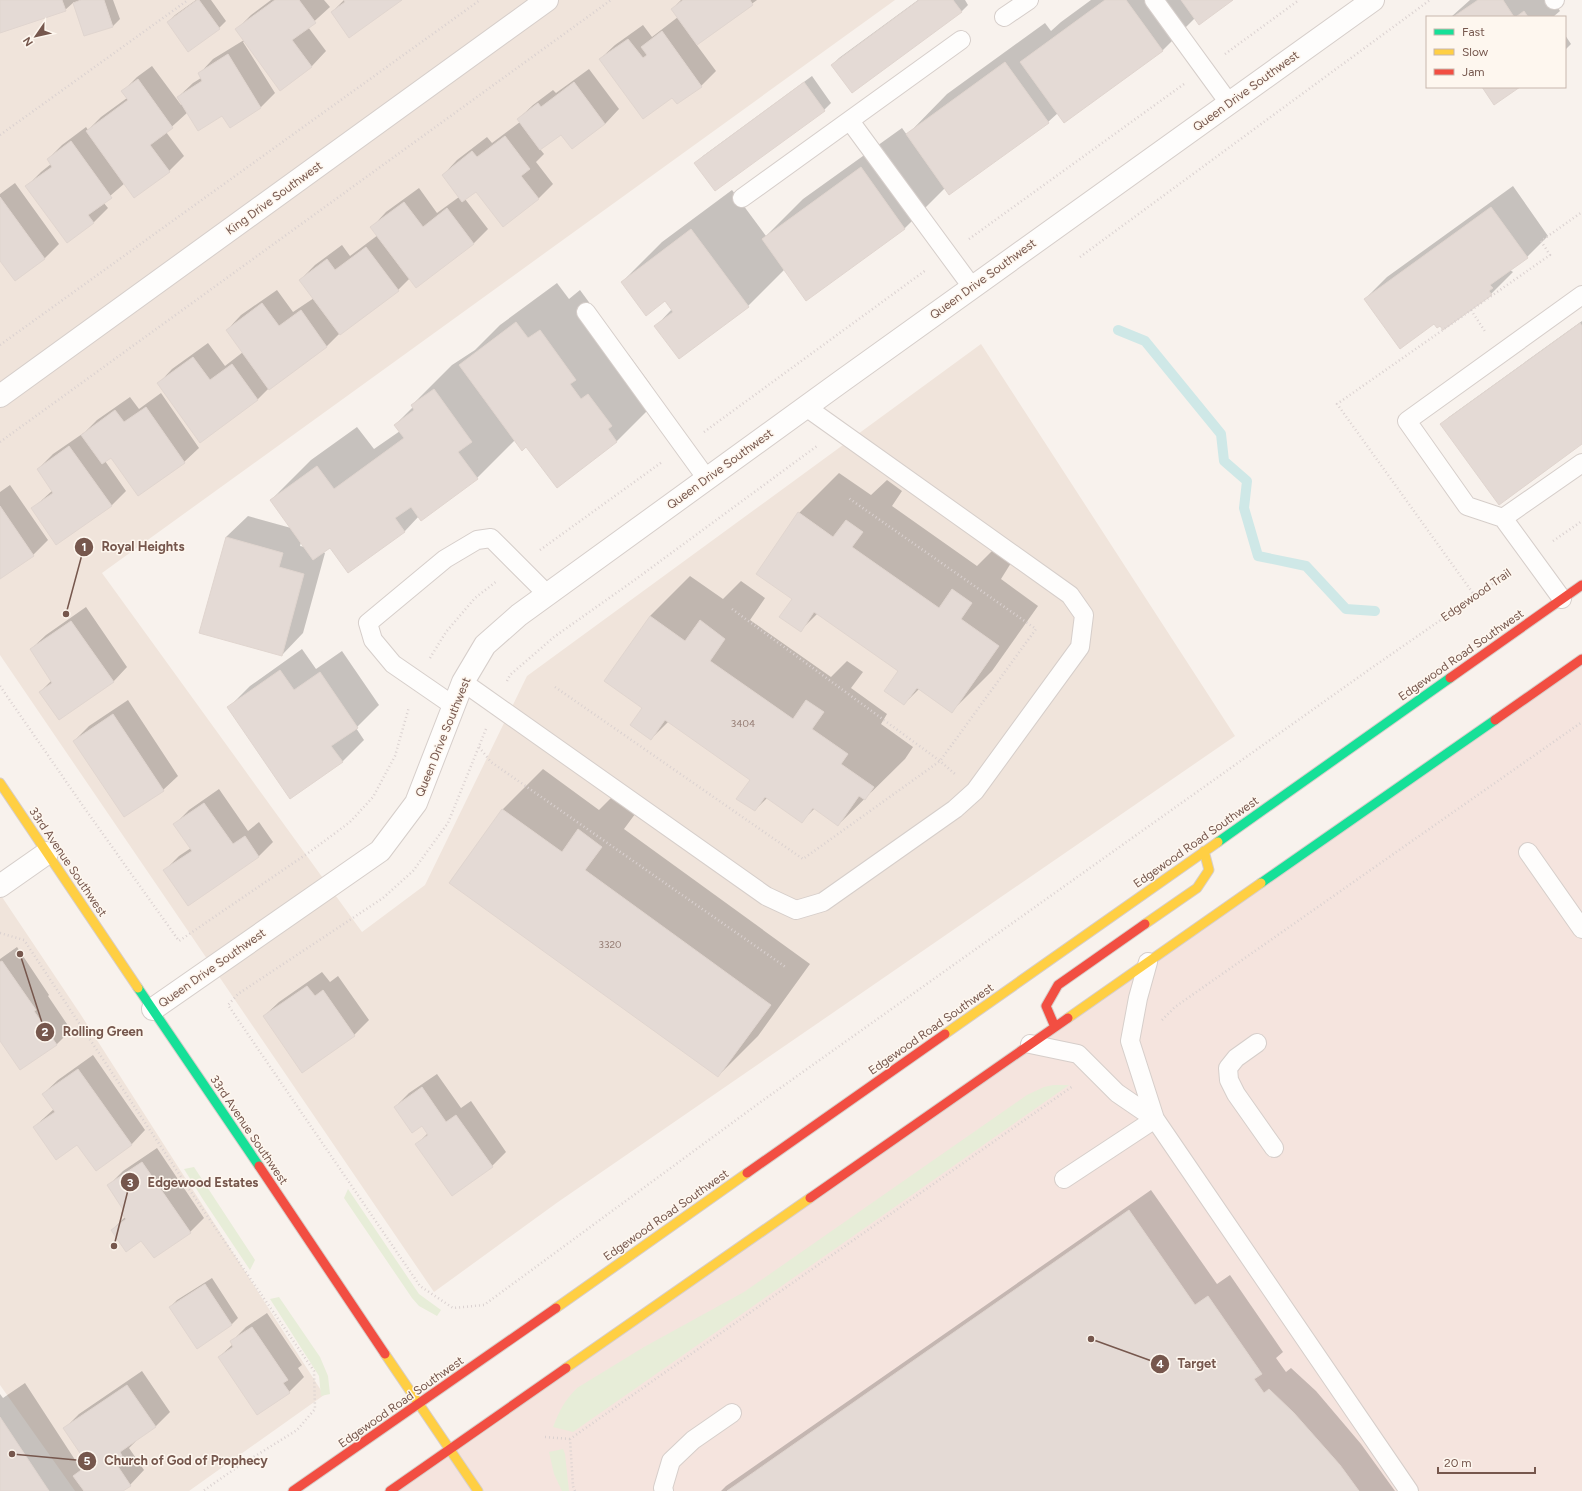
<svg xmlns="http://www.w3.org/2000/svg" width="1582" height="1491" font-family="Figtree,sans-serif">
<style>
.residential{fill:#f0e4db}
.commercial{fill:#f5e4de}
.green{fill:#e7edd8}
.shadow{fill:#0003;fill-rule:evenodd}
.lines{fill:none;stroke-linecap:round;stroke-linejoin:round}
.stream{stroke:#cfe8e7;stroke-width:10}
.building{fill:#e4dad5;stroke:#e0d5cf}
.lane-casing{stroke:#d6ceca;stroke-width:20}
.street-casing{stroke:#d6ceca;stroke-width:24}
.fast-casing{stroke:#d7ceca;stroke-width:11}
.slow-casing{stroke:#d7ceca;stroke-width:11}
.jam-casing{stroke:#d7ceca;stroke-width:11}
.path{stroke:#dad1d0;stroke-width:2.5;stroke-dasharray:1 3;stroke-linecap:butt}
.lane{stroke:#fefdfc;stroke-width:18}
.street{stroke:#fefdfc;stroke-width:22}
.fast{stroke:#16e098;stroke-width:9}
.slow{stroke:#ffcf43;stroke-width:9}
.jam{stroke:#f24e42;stroke-width:9}
.labels{text-anchor:middle;dominant-baseline:central;stroke-width:3;stroke-linejoin:round;paint-order:stroke}
.number-label{font-size:10px;fill:#937a71}
.street-label{font-size:12px;fill:#76574d;stroke:#fef7ef}
.leader{fill:none;stroke:#76574d;stroke-width:1.5}
.callout-dot{fill:#76574d;stroke:#fef7ef;stroke-width:1.5}
.mark-label{font-size:12px;text-anchor:middle;font-weight:bold;fill:#fff}
.callout-label{font-size:13px;text-anchor:middle;font-weight:bold;fill:#76574d;stroke:#fef7ef;stroke-width:3;stroke-linejoin:round;paint-order:stroke}
</style>
<rect width="100%" height="100%" fill="#f8f2ed"/>
<path class="residential" d="M0,0h895l-793,573 260,359 63,-47 102,-209 454,-332 254,392 -677,466 -124,90 -434,-637z
M0,894l81,121 243,380 -135,96h-114l-75,-106z"/>
<path class="commercial" d="M1582,659v832h-1192z"/>
<path class="green" d="M1053,1085h16l-496,347 -20,-5c7,-17 11,-26 24,-39l67,-41 100,-55 283,-197 17,-8z
M194,1167l61,93 -5,10 -46,-69 -20,-32z
M348,1189l71,105 22,16 -4,6 -18,-10 -7,-8 -68,-100z
M279,1297l41,60 8,19 2,18 -9,2 -2,-20 -49,-77z
M563,1449l2,5 4,37h-7l-8,-17 -5,-22z"/>
<path class="shadow" d="M0,0h113l7,19 -7,7 -28,9 -11,-33 -9,8 -65,21z
M196,0h15l15,21 -7,7 -51,-6 7,-7z
M271,0h53l6,7 -22,20 18,24 -14,15 -32,23 -35,-48 -2,1 32,51 -14,14 -31,20 -8,-13 -34,-2 -22,20 18,24 -15,15 -44,12 -22,19 5,6 -15,15 -66,-37 14,-14 10,-8 -3,-5 14,-14 24,-18 2,3 13,-13 26,-19 -5,-6 15,-15 15,-11 29,39 2,-1 -5,-7 15,-14 8,-5 -2,-4 14,-15 31,-19 -8,-10 15,-15z
M344,0h56l-68,12z
M681,0h76l-61,44 20,27 -15,15 -28,11 -73,-38 15,-14 28,-20 9,12 26,-20 -6,-8z
M918,0h47l3,5 -7,7 -129,53 7,-7z
M1091,0h141l-37,18 -32,32 -99,72 -6,-9 -10,9 -103,66 -40,40 -98,71 -22,-30 -37,37 -69,52 -23,-32 16,-17 -7,-9 -43,-18 40,-40 70,-52 34,46 37,-37 99,-71 5,7 40,-41 98,-71 6,8 10,-9z
M1470,0h83l7,11 -7,6h-102z
M1565,35l6,9 -6,6z
M589,69l30,40 -14,15 -44,9 -21,16 4,5 -8,8 17,22 -15,15 -62,-9 -11,9 23,30 -15,15 -63,34 -12,12 -58,43 -13,13 -58,42 -12,12 -99,-16 14,-15 36,-26 17,23 18,-14 -16,-22 14,-15 36,-25 16,22 21,-14 -14,-18 15,-15 27,-20 8,11 28,-21 -6,-8 14,-15 33,-24 18,25 22,-16 -16,-22 14,-15 30,-23 5,6 28,-21 -2,-3 15,-14 20,-15 3,3z
M812,76l19,27 -7,7 -109,79 -19,-26 7,-7z
M15,183l44,61 -14,14 -30,22 -15,-21v-65z
M1513,186l35,50 -21,21 -17,13 3,2 -22,22 -51,30 -75,-25 22,-22z
M557,283l12,16 11,-9 36,49 6,20 7,-4 22,30 -3,4 9,12 -40,40 -60,45 -30,-41 -12,-5 -38,38 -58,38 -14,15 -57,40 -17,-24 -8,5 2,1 -22,80 -21,22 -56,-118 22,-21 43,12 -20,-28 40,-40 46,-33 17,22 26,-18 -5,-6 18,-18 -1,-2 40,-40 23,-15 25,-25zM301,542l4,5 -5,-1z
M1582,321v122l-140,-19 7,-7z
M161,393l38,55 -15,14 -73,-6 -6,5 21,30 -15,15 -79,3 21,-19 -15,-21 15,-15 32,-22 12,-12 33,-23 9,12z
M839,473l32,22 16,-15 15,11 -10,15 85,60 16,-16 18,13 -10,16 37,27 -46,65 -40,40 -32,-23 -16,16 -5,-33 -81,-58 -17,17 -8,-31 6,-86z
M10,485l38,55 -15,15 -33,23v-86z
M690,576l33,23 18,-18 24,17 -15,22 81,57 16,-16 16,11 -12,16 36,26 -6,10 32,23 -8,12 -67,66 -23,-17 -13,13 -34,-24 -13,13 -4,-30 -82,-59 -18,18 -8,-31 7,-92z
M86,607l41,60 -14,15 -73,10 12,-12 -21,-31 15,-14z
M302,649l14,20 26,-18 37,54 -23,23 8,12 -22,22 -113,-55 21,-21z
M128,700l50,76 -15,14 -89,-49 15,-15z
M543,769l56,41 20,-20 22,16 -17,23 186,135 -52,72 -40,40 -268,-194 53,-73z
M219,789l29,42 11,-9 14,20 -15,15 -93,13 14,-14 12,-8 -16,-24 14,-14z
M17,947l32,48 -1,1 23,34 -15,15 -56,-7v-79z
M322,972l8,10 8,-6 31,44 -15,15 -52,36 -38,-55 15,-14z
M93,1055l52,75 -14,15 -53,-2 -44,-16 20,-18 -11,-15 15,-14z
M437,1074l24,34 10,-7 35,51 -14,14 -75,-22 11,-11 -6,-9 -27,-17 14,-14z
M157,1148l47,70 -14,14 -48,8 -30,-10 13,-13v-6l-17,-25 15,-15z
M1151,1190l66,94 13,-9 53,77 -7,6 10,14 5,-4 25,23 45,53 34,47h-674l5,-5z
M212,1278l26,40 -7,7 -61,-18 7,-7z
M267,1313l35,52 -4,3 6,9 -15,15 -70,-35 14,-13 -2,-2 15,-15z
M142,1371l28,41 -14,14 -20,14v1l-7,7 15,22 -14,15 -9,6h-121v-97l3,4 22,-15 56,86 7,-6 -23,-35 14,-14z"/>
<g class="lines">
<path class="stream" d="M1118,330l27,11 76,93 3,27 23,20 -3,27 14,48 48,10 40,43 29,2"/>
</g>
<path class="building" d="M0,0h62l4,11 -66,22z
M81,0h23l9,27 -29,9 -11,-33z
M197,0h2l21,29 -32,23 -21,-30z
M275,0h24l17,23 -24,17 20,27 -32,24 -45,-62z
M344,0h58l-53,38 -18,-26 14,-10z
M683,0h67l3,5 -56,40 -26,-36z
M919,0h34l9,12 -110,81 -21,-28z
M1105,0h21l37,51 -99,72 -44,-61z
M1181,0h52l-34,25z
M1478,0h25l11,17h-61z
M1524,11l4,6h-12z
M662,31l40,56 -25,17 -5,-6 -29,21 -44,-60 29,-20 15,19 4,-3 -6,-8z
M228,54l33,54 -31,20 -8,-12 -24,15 -21,-34 25,-16 -4,-8z
M1005,62l44,61 -100,72 -43,-61z
M138,79l35,49 -23,17 20,27 -36,26 -48,-67 42,-31 -7,-9z
M574,82l31,42 -33,25 -11,-14 -21,15 -23,-31 21,-16 3,4z
M804,82l21,29 -110,80 -21,-28z
M1482,87h38l-26,18z
M505,136l25,33 -9,7 18,23 -36,28 -27,-35 -14,10 -20,-27 30,-24 5,6z
M71,141l41,57 -24,17 6,8 -27,20 -42,-57 27,-19 -5,-8z
M861,167l44,62 -99,72 -44,-62z
M0,197l45,62 -30,22 -15,-20z
M404,202l19,25 24,-19 27,36 -58,44 -46,-61z
M1491,207l37,51 -38,27 3,3 -4,3 3,4 -49,35 -3,-4 -3,2 -3,-4 -34,25 -36,-50z
M691,229l58,78 -70,52 -25,-33 19,-14 -8,-11 -19,15 -25,-34z
M366,247l33,44 -59,44 -41,-55 28,-21 8,11z
M262,303l17,23 22,-16 26,37 -58,43 -43,-60z
M516,322l12,16 12,-8 36,50 -6,4 11,15 7,-5 24,32 -4,3 9,13 -60,46 -31,-41 -4,4 -63,-86z
M1580,323l2,3v118l-83,61 -59,-81z
M193,357l17,23 22,-16 26,36 -58,43 -43,-60z
M434,389l38,53 -14,10 20,27 -57,42 -10,-14 -16,11 10,14 -57,41 -18,-25 -17,12 -43,-60 47,-34 17,23 70,-51 -10,-13 20,-15 -3,-5z
M146,407l39,56 -47,33 -27,-38 -9,6 -21,-29 34,-25 9,12z
M69,446l43,60 -56,39 -25,-37 22,-15 -16,-24z
M0,506l34,50 -34,23z
M798,512l35,25 13,-17 17,12 -11,15 87,61 13,-19 20,14 -11,16 38,27 -47,67 -35,-25 -13,17 -20,-14 14,-20 -84,-59 -13,20 -22,-15 13,-18 -36,-25z
M226,537l57,16 -4,14 25,7 -22,82 -83,-23z
M650,616l35,25 15,-21 25,19 -15,22 83,58 13,-19 18,12 -12,17 36,25 -7,10 33,23 -9,13 -6,-4 -21,30 -25,-18 -11,15 -37,-26 -10,14 -19,-12 14,-19 -85,-60 -14,20 -21,-15 12,-17 -38,-27z
M71,621l43,61 -55,38 -20,-28 13,-9 -22,-34z
M280,670l14,20 26,-18 38,56 -27,18 12,16 -53,37 -63,-92z
M113,714l51,77 -40,26 -51,-76z
M204,803l29,41 12,-8 14,21 -71,49 -25,-36 29,-19 -19,-27z
M502,809l60,43 16,-23 24,18 -17,23 186,135 -53,72 -269,-194z
M2,961l34,49 -2,1 23,34 -37,25 -20,-29v-79z
M307,986l8,10 8,-6 32,46 -53,37 -39,-57z
M78,1069l54,76 -36,26 -19,-26 -21,15 -23,-33 22,-15 -13,-18z
M422,1087l24,35 10,-7 37,52 -41,29 -37,-52 13,-9 -6,-9 -10,7 -18,-26z
M142,1162l49,71 -37,25 -13,-17 -15,11 -15,-22 15,-11 -5,-6 3,-2 -17,-26z
M1129,1210l66,95 13,-9 54,78 -8,5 10,14 5,-4 25,24 46,52 19,26h-632z
M205,1284l27,41 -35,24 -28,-42z
M252,1327l36,53 -5,3 7,10 -33,22 -39,-58 15,-10 -3,-6z
M127,1385l29,42 -36,25 2,4 -7,6 16,24 -8,5h-39l-11,-15 15,-11 -25,-37z
M0,1417l49,74h-49z"/>
<g class="lines">
<g class="lane-casing">
<path id="lane" d="M1154,0l75,103
M1554,0h1
M1004,17l25,-17
M850,121l122,166
M742,198l219,-158
M586,312l121,167
M1503,518l79,-55
M1562,599l-59,-81 -36,-12 -60,-85 175,-126
M463,682l303,214 30,14 27,-8 132,-93 20,-18 105,-144 4,-32 -14,-20 -264,-188
M454,706l-61,-42 -20,-24 -5,-17 77,-64 32,-19 14,-2 56,56
M1528,852l54,77
M1148,962l-10,36 -8,43 25,78 254,372
M1257,1043l-21,15 -8,10 1,12 7,14 38,54
M1030,1044l48,10 39,39 38,26
M1064,1179l91,-60
M664,1491l-1,-3 8,-27 22,-21 39,-27"/>
</g>
<g class="street-casing">
<path id="street" d="M0,396l547,-396
M0,886l47,-33
M153,1009l227,-158 36,-48 47,-121 22,-37 34,-30 320,-232 534,-383"/>
</g>
<g class="fast-casing">
<path id="fast" d="M1218,842l232,-164
M1261,883l234,-163
M138,988l121,178"/>
</g>
<g class="slow-casing">
<path id="slow" d="M0,783l138,205
M1145,924l52,-36 12,-18 -5,-19
M1068,1018l193,-135
M945,1034l273,-192
M556,1308l191,-135
M385,1354l93,137
M566,1368l244,-170"/>
</g>
<g class="jam-casing">
<path id="jam" d="M1450,678l132,-93
M1495,720l87,-61
M1055,1027l-9,-21 12,-21 87,-61
M259,1166l126,188
M747,1173l198,-139
M810,1198l258,-180
M293,1491l263,-183
M390,1491l176,-123"/>
</g>
<path class="path" d="M1225,54l74,-54
M0,135l188,-135
M969,239l215,-155
M1080,257l350,-257
M1471,310l15,23
M0,345l480,-345
M704,432l222,-162
M0,442l611,-442
M1553,541l29,-20
M540,550l122,-88
M1475,596l-138,-192 213,-149 -9,-14 41,-29
M732,609l208,152 15,13
M430,658l16,-26 29,-34 22,-17
M507,681l3,-6 44,-38 82,-58 181,-133
M0,686l83,120 96,135 132,-90 39,-29 23,-25 22,-41 14,-49
M555,687l248,172 137,-98 96,-132 -189,-132
M486,729l-38,94 -35,48 -30,27 -145,96 -10,11 192,281 33,22 31,-3 278,-204 608,-432 140,-97
M479,747l12,15 296,206
M0,933l24,7 175,264 115,167 1,38 -18,21 -61,38 -33,23
M1162,1020l13,-13 407,-285
M545,1437l25,2
M575,1491l-2,-5 -3,-47 503,-353"/>
<use href="#lane" class="lane"/>
<use href="#street" class="street"/>
<use href="#fast" class="fast"/>
<use href="#slow" class="slow"/>
<use href="#jam" class="jam"/>
</g>
<g class="labels">
<g class="number-label">
<text x="743" y="723">3404</text>
<text x="610" y="944">3320</text>
</g>
<g class="street-label">
<text transform="translate(1246 91) rotate(-36)">Queen Drive Southwest</text>
<text transform="translate(274 198) rotate(-36)">King Drive Southwest</text>
<text transform="translate(983 279) rotate(-36)">Queen Drive Southwest</text>
<text transform="translate(720 469) rotate(-36)">Queen Drive Southwest</text>
<text transform="translate(1476 595) rotate(-35)">Edgewood Trail</text>
<text transform="translate(1461 655) rotate(-35)">Edgewood Road Southwest</text>
<text transform="translate(443 737) rotate(-68)">Queen Drive Southwest</text>
<text transform="translate(1196 842) rotate(-35)">Edgewood Road Southwest</text>
<text transform="translate(68 862) rotate(56)">33rd Avenue Southwest</text>
<text transform="translate(212 968) rotate(-35)">Queen Drive Southwest</text>
<text transform="translate(931 1029) rotate(-35)">Edgewood Road Southwest</text>
<text transform="translate(249 1130) rotate(56)">33rd Avenue Southwest</text>
<text transform="translate(666 1215) rotate(-35)">Edgewood Road Southwest</text>
<text transform="translate(401 1402) rotate(-35)">Edgewood Road Southwest</text>
</g>
</g>
<path class="leader" d="M66 614L84 547M20 954L45 1032M114 1246L130 1182M1091 1339L1160 1364M12 1454L87 1461"/>
<g class="callout-dot">
<circle cx="66" cy="614" r="4"/>
<circle cx="20" cy="954" r="4"/>
<circle cx="114" cy="1246" r="4"/>
<circle cx="1091" cy="1339" r="4"/>
<circle cx="12" cy="1454" r="4"/>
<circle cx="84" cy="547" r="10"/>
<circle cx="45" cy="1032" r="10"/>
<circle cx="130" cy="1182" r="10"/>
<circle cx="1160" cy="1364" r="10"/>
<circle cx="87" cy="1461" r="10"/>
</g>
<g class="mark-label">
<text x="84" y="551">1</text>
<text x="45" y="1036">2</text>
<text x="130" y="1187">3</text>
<text x="1160" y="1368">4</text>
<text x="87" y="1465">5</text>
</g>
<g class="callout-label">
<text x="143" y="551">Royal Heights</text>
<text x="103" y="1036">Rolling Green</text>
<text x="203" y="1187">Edgewood Estates</text>
<text x="1197" y="1368">Target</text>
<text x="186" y="1465">Church of God of Prophecy</text>
</g>
<rect x="1426" y="16" width="140" height="72" fill="#fef7ef" stroke="#c8b7ae"/>
<rect x="1434" y="29" width="20" height="6" fill="#16e098" stroke="#c8b7ae"/>
<text x="1462" y="36" font-size="12" fill="#76574d">Fast</text>
<rect x="1434" y="49" width="20" height="6" fill="#ffcf43" stroke="#c8b7ae"/>
<text x="1462" y="56" font-size="12" fill="#76574d">Slow</text>
<rect x="1434" y="69" width="20" height="6" fill="#f24e42" stroke="#c8b7ae"/>
<text x="1462" y="76" font-size="12" fill="#76574d">Jam</text>
<g transform="translate(36 36) rotate(236)" stroke="#fef7ef" stroke-width="3" paint-order="stroke">
<path d="M0-3L7 15L0 10L-7 15Z" fill="#76574d"/>
<text y="-6" font-size="11" font-weight="bold" text-anchor="middle" fill="#76574d">N</text>
</g>
<path d="M1438 1467v6h97v-6" fill="none" stroke="#76574d" stroke-width="2"/>
<text x="1444" y="1467" font-size="12" fill="#76574d" stroke="#fef7ef" stroke-width="3" paint-order="stroke">20 m</text>
</svg>
